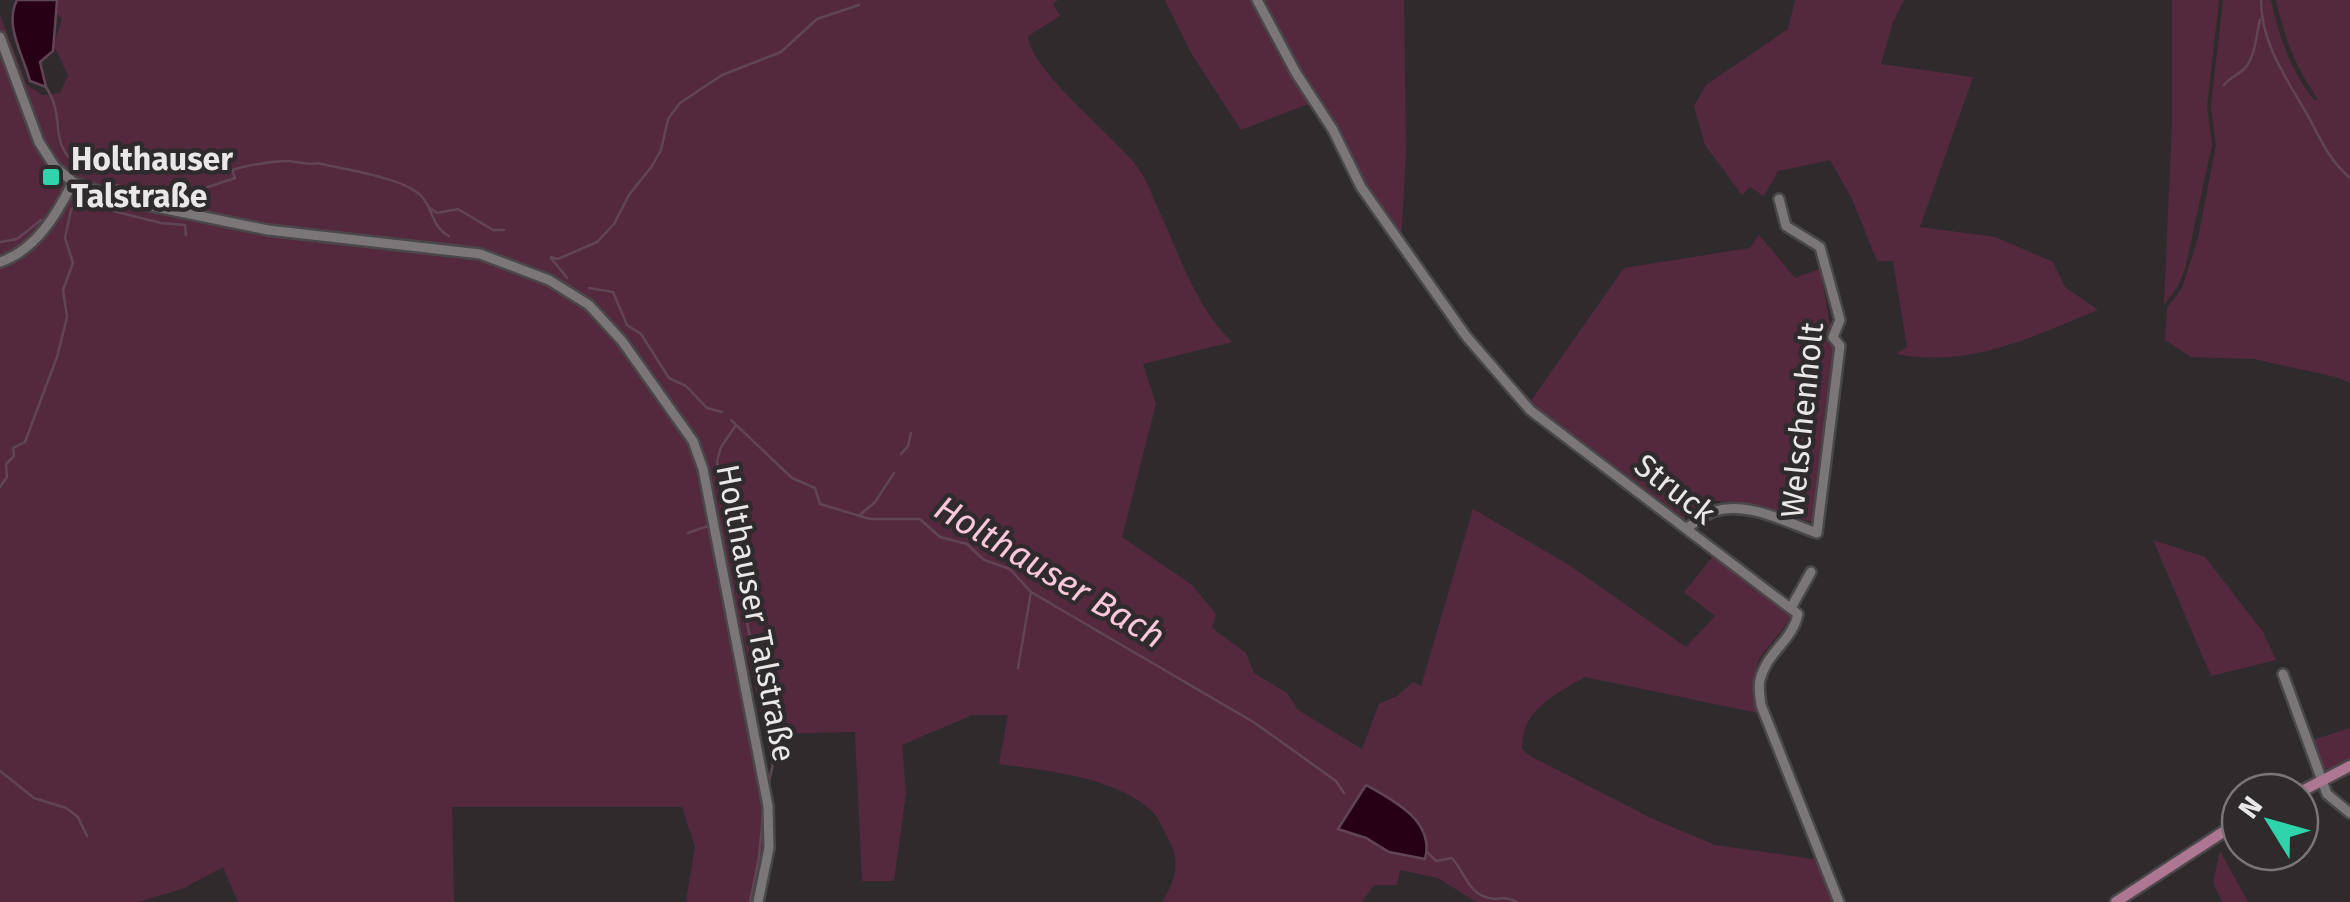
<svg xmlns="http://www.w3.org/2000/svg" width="2350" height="902" font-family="'Fira Sans',sans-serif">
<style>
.green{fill:#54293e;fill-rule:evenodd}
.water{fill:#270015;stroke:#624554;stroke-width:2.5}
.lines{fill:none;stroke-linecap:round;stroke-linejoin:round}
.stream{stroke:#624554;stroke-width:2.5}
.minor-casing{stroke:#4a4748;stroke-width:14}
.major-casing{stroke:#4a4748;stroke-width:15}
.minor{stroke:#7b7678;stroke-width:9}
.major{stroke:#ad7791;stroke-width:10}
.poi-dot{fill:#2fd4aa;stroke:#2f2b2d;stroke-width:4}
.labels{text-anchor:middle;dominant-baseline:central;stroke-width:9;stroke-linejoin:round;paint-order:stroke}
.poi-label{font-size:32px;font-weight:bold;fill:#eae7e8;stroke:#2f2b2d;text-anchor:start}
.street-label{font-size:32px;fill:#eae7e8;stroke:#2f2b2d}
.water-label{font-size:35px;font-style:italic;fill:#fbc7dd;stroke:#2f2b2d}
</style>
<rect width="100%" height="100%" fill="#2f2b2d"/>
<path class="green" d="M57,0h1001l-5,4 7,12 -32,20c2,34 84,98 108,129 9,12 15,27 21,41 22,47 37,99 75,136l-89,22 13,40 -34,133 70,48 24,29 -4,14 34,25 8,20 33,20 11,17 64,39 17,-45 18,-8 16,-14 8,4 52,-177 96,56 117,82 29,-31 -31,-24 31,-38 78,59c-30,50 -44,33 -35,100l-173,-36c-30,18 -64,32 -63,72l8,7 121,62 64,27 106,15 16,42h-361l-38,-24 -38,-8 -3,15h-23l-12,17h-200c14,-22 19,-41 6,-64 -5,-8 -9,-20 -16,-27 -36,-34 -106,-41 -153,-47l9,-49h-36l-70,30 4,48 -12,88h-32l-7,-149 -89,2 -41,-172 -11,2 49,244 1,37 -13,57h-65l9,-55 -13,-40h-230l2,95h-216l-15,-35 -41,22 -44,13h-138v-887l27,70 15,10 18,-2 8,-18 -14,-29 8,-28 -5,-4zM1396,803c21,20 38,23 22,56l-29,-7 -23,-14z
M1165,0h87l59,103 -70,27 -50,-77z
M1262,0h142l2,151 -5,93c-46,-82 -98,-160 -139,-244z
M1795,0h109l-11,22 -12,42 92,13 -53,150 75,10 58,25 12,25 33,23c-67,27 -128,58 -202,44l11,-7 -14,-86h-16l-25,-62 -22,-39 -52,11 -14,25 -14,-9 -8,8 -37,-50 -11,-39 12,-21 82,-56z
M2172,0h47l-12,106 5,39 -27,124 -7,17 -14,19 8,-181z
M2223,0h48c8,37 20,72 44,101l3,-2c-22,-30 -34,-63 -42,-99h74v383l-14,-6 -82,-18 -63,-2 -26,-17 2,-32 15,-20 16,-50 18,-93 -5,-39z
M1759,235l36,43 25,-9 13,73 2,33 -23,147 -71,-20 -28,-1 -29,17 -154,-116 94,-134 126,-20z
M2153,540l52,17 58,75 13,28 -65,16z
M2350,728v34l-23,11 -7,-4 -13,-27z
M2220,851l28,51h-26l-9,-20z"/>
<path class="water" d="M17,0h40l-4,51 -13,11 6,25 -16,-6c-7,-27 -26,-55 -13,-81z
M1366,785c29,16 69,37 59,74l-36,-7 -23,-14 -28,-9z"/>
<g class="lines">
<path class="stream" d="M2261,0c0,43 25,78 46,114 13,24 21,45 43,64
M2224,85c6,-8 14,-10 20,-16 12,-12 12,-35 16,-49
M46,87c23,36 -3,55 39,85
M116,185l74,16 12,-12 33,-11 -3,-8c17,-5 35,-8 52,-9 12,-1 18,5 34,2 26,7 88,14 105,35 11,14 9,29 26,38
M430,208l7,5 21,-4 35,21h11
M0,242l17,-3 24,-19
M551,257l7,2 39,-17 17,-18 15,-29 23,-29 9,-16 7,-31 12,-16 42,-28 59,-23 36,-33 42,-14
M551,258l16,20
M589,288l24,4 14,33 14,9 28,44 17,8 21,22 15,4
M731,420l61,58 23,10 5,16 50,15h50l20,18 27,7 17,16 26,9 21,23 224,131 81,58 8,12
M736,425l-15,22 -4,14 9,47 -4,6 6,4 45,245 -5,24
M901,454l7,-8 3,-13
M0,487l7,-10 -1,-13 8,-8 -1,-8 12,-6 32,-85 10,-40 -4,-27 10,-27 -8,-25 6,-28 6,-8 84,21 24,2 1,10
M861,514l14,-12 19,-29
M688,533l20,-7
M1018,668l13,-76
M0,771l34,27 32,10 12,9 9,19
M1427,852l9,9 16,-3c11,12 16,33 33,39 13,5 17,-3 32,5
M750,902l9,-45 5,-52"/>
<g class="minor-casing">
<path id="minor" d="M1257,0l39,73 37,57 28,57 105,149 64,74 268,204c-5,26 -32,39 -38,66 -2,7 0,17 1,25l78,197
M0,37l39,105 16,25 18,15 54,19 141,29 212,24 69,26 40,25 33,36 71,100 10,28 65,337 1,42 -11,54
M0,262c36,-12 57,-48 73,-80
M1687,528c9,-6 18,-14 28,-17 33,-10 73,12 102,22l23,-187 -7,-9 7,-17 -20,-73 -34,-21 -7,-27
M1792,606l19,-34
M2283,674l44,120 23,19"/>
</g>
<g class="major-casing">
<path id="major" d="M2300,792l50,-26
M2116,902l124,-81"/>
</g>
<use href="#minor" class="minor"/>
<use href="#major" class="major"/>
</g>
<rect class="poi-dot" x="41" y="167" width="20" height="20" rx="5"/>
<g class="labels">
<g class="poi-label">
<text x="71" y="159">Holthauser<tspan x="71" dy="37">Talstraße</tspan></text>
</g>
<g class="street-label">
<text transform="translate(1802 420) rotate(-84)">Welschenholt</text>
<text transform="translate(1675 489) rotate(38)">Struck</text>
<text transform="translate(756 613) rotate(79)">Holthauser Talstraße</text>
</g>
<g class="water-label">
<text transform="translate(1050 572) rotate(31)">Holthauser Bach</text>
</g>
</g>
<g transform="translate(2270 822) rotate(307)"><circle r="48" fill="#2f2b2d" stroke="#7a7678" stroke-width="2.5"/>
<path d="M0-8L18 38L0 25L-18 38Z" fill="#2fd4aa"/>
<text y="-15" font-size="28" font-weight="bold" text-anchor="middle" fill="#eae7e8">N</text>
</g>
</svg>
